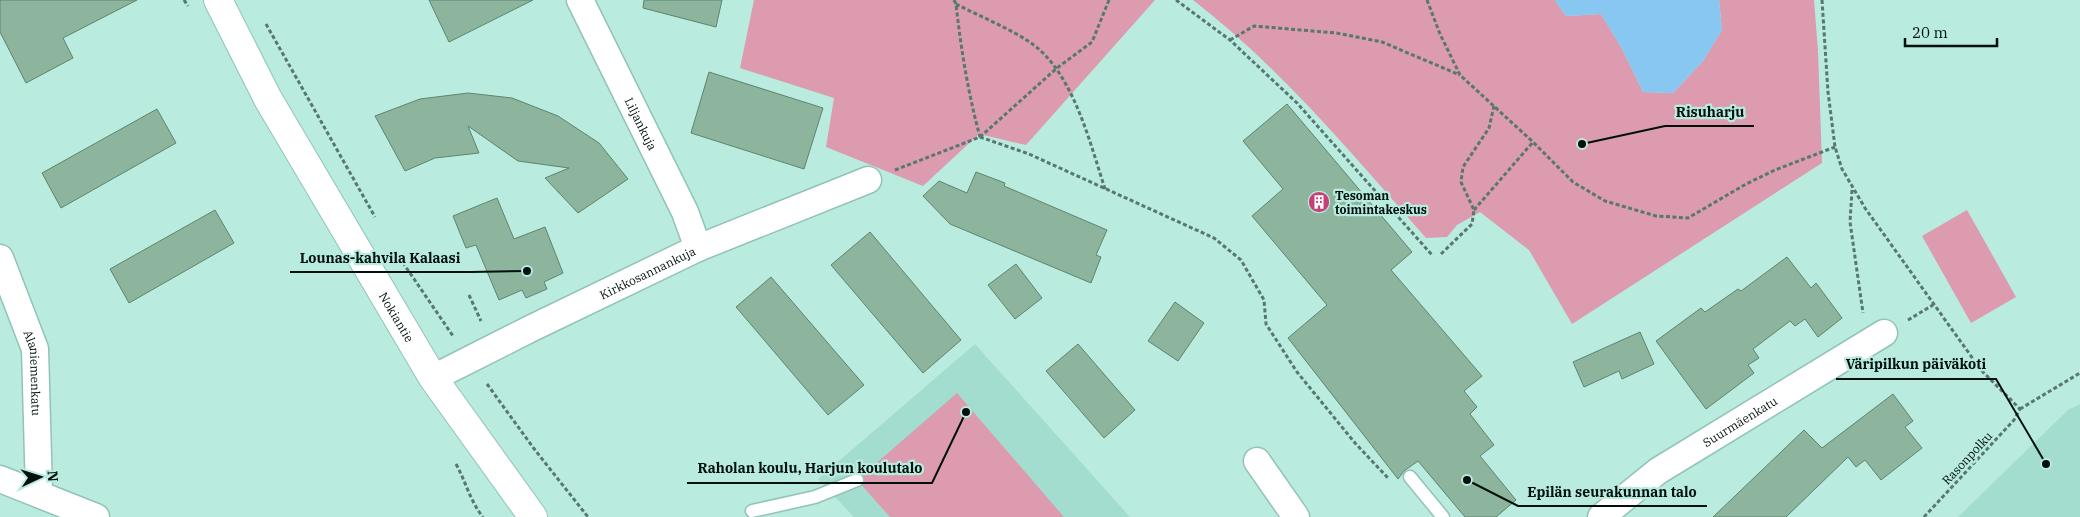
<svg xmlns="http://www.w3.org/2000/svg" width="2080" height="517" font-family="'IBM Plex Serif',serif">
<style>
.built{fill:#a3ddd0}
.green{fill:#dc9baf}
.water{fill:#88c7f1}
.building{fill:#8db59e;stroke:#5e846e}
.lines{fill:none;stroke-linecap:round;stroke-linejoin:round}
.lane-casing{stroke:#92c3b8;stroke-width:15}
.street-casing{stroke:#92c3b8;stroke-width:29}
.secondary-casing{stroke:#92c3b8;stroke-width:30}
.path{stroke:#57776f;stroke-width:3;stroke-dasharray:4 2.5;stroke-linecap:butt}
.lane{stroke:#fff;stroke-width:12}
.street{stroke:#fff;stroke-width:26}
.secondary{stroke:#fff;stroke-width:28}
.labels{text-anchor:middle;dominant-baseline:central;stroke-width:4.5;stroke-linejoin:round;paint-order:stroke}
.street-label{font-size:12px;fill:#00100c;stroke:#b9ebdf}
.poi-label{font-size:12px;font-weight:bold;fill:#00100c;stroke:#b9ebdf;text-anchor:start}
.leader{fill:none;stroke:#00100c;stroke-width:2}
.callout-dot{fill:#00100c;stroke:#b9ebdf;stroke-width:2}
.callout-label{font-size:14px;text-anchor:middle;font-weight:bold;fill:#00100c;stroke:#b9ebdf;stroke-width:4.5;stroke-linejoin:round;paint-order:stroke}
</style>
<rect width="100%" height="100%" fill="#b9ebdf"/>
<path class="built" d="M975,344l155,173h-276l-36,-38z
M2080,404v113h-122l110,-107z"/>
<path class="green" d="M754,0h401l-129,145 -47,-11 -56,52 -97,-39 8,-49 -94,-30z
M1193,0h362l11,16 35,-2 20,33 22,45 30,1 30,-32 19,-31 -3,-30h95l4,51 4,112 -250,161 -43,-74 -49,-38 -23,13 -10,12 -21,1c-73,-83 -145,-170 -233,-238z
M1967,210l49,87 -45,26 -49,-87z
M957,393l107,124h-174l-33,-37z"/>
<path class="water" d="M1555,0h164l3,30 -19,31 -30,32 -30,-1 -22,-45 -20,-33 -35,2z"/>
<path class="building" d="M0,0h137l-74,38 10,20 -47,25 -26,-51z
M429,0h104l-84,42z
M644,0h78l-6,27 -73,-19z
M709,72l114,36 -19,61 -113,-36z
M468,93l44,5 46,18 41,27 29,36 -50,34 -33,-35 24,-10 -51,-7 -50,-35 11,27 -44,5 -30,13 -30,-55 45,-17z
M1287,104l125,148 -21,18 91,106 -18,15 13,16 -7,7 24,31 -14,11 36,44 -20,17h-31l-47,-56 -14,10 -6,8 -110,-141 39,-33 -75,-89 31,-27 -40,-48z
M157,109l19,34 -115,65 -19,-35z
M976,172l29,11 -1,3 103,44 -11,25 5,2 -10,26 -141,-59 -27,-28 16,-15 28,12z
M497,198l17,41 31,-12 18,46 -19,9 3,7 -21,9 -4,-8 -23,10 -23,-55 -10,3 -13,-32z
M215,210l19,33 -105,60 -19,-34z
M870,232l91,108 -38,33 -92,-108z
M1787,257l24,31 5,-5 26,35 -24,19 -13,-18 -10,7 -5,-5 -37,28 6,9 -11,7 6,8 -48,36 -50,-68 45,-33 4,4 33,-23 3,2z
M1016,264l26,34 -27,21 -27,-34z
M771,277l93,108 -36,30 -92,-108z
M1175,302l29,21 -26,38 -30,-20z
M1640,332l14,32 -32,15 -3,-8 -35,16 -11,-25z
M1078,344l57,66 -31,28 -58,-67z
M1893,394l20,27 -8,6 17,21 -41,32 -16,-20 -9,7 -8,-10 -62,60h-73l91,-87 18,18z"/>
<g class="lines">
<g class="lane-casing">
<path id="lane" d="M1410,477l33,40
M752,511l63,-14 42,-17"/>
</g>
<g class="street-casing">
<g id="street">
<path id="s1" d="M580,0l105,212 13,36"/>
<path id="s2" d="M0,258l35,91 4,144"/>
<path id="s3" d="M433,378l99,-50 166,-80 170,-68"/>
<path d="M1257,461l39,56"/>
<path d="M0,479l96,38"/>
<path id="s4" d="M1601,517l57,-46 226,-138"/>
</g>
</g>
<g class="secondary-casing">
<g id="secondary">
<path id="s5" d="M218,0l50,99 165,279 100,139"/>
</g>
</g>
<path class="path" d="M184,0l4,6
M954,0l2,4c5,45 12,89 24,133
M1176,0l54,40 67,63 135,152
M1427,0l13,34 20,41 73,67 40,40 32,19 51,15 32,2 58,-34 29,-14 60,-23
M1822,0l6,92 7,55 7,22 23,39 116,162 39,39
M956,4c25,13 53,24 75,39 42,29 59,100 74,146
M266,24l109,193
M1230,40l24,-14 82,7 46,9 78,33
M980,137l49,17 185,84 27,22 23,40 2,24 31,48 58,71 33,35
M895,170l85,-33 77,-69 35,-26 17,-42
M1852,190l-2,32 13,91
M1474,210l59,-68
M1441,254l31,-30 2,-14 -13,-28 2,-15 26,-39 5,-22
M399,257l54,79
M469,295l12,26
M1908,320l25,-15
M487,384l48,66 53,67
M2020,409l60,-36
M456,464c10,18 14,37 27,53
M1924,517l90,-97 6,-11"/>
<use href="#lane" class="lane"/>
<use href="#street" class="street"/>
<use href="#secondary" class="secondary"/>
</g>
<defs>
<g id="building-disc" transform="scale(1.125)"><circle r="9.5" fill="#c83f78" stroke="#b9ebdf"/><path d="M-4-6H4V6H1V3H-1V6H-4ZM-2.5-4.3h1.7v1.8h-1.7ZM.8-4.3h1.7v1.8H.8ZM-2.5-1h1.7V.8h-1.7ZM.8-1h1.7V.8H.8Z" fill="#fff"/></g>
</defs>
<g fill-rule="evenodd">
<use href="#building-disc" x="1319" y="202"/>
</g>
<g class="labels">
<g class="street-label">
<text stroke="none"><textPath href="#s1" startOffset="138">Liljankuja</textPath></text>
<text stroke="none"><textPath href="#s3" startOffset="239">Kirkkosannankuja</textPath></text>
<text stroke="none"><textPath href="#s5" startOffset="364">Nokiantie</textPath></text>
<text stroke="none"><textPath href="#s2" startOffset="121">Alaniemenkatu</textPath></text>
<text stroke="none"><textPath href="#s4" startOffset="169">Suurmäenkatu</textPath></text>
<text transform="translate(1967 458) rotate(-47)">Rasonpolku</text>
</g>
<g class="poi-label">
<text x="1335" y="195">Tesoman<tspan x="1335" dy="14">toimintakeskus</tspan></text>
</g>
</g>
<path class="leader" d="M1582 144L1665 126H1754M527 271L471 272H290M2046 464L1996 379H1836M966 412L932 483H687M1467 480L1518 506H1707"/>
<g class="callout-dot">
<circle cx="1582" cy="144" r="5"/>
<circle cx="527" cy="271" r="5"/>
<circle cx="2046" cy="464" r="5"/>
<circle cx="966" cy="412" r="5"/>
<circle cx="1467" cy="480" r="5"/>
</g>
<g class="callout-label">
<text x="1710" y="117">Risuharju</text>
<text x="380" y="263">Lounas-kahvila Kalaasi</text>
<text x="1916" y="369">Väripilkun päiväkoti</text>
<text x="810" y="473">Raholan koulu, Harjun koulutalo</text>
<text x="1612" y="497">Epilän seurakunnan talo</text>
</g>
<g transform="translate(40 477) rotate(86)" stroke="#b9ebdf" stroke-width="4" paint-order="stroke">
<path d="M0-4L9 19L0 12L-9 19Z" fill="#00100c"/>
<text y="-8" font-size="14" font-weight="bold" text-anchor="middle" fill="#00100c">N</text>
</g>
<path d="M1905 38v8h92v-8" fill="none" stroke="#00100c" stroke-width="2.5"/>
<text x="1912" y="38" font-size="15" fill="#00100c" stroke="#b9ebdf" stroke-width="4" paint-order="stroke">20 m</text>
</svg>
